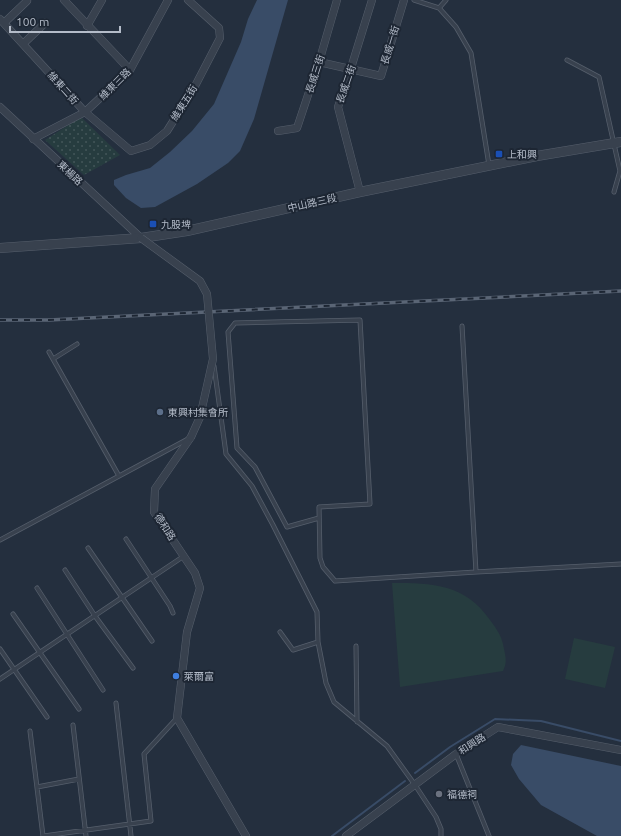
<svg xmlns="http://www.w3.org/2000/svg" width="621" height="836" font-family="Ubuntu,'Noto Sans TC',sans-serif">
<style>
.green{fill:#263c3f}
.park{fill:url(#park-dots)}
.water{fill:#394c67}
.lines{fill:none;stroke-linecap:round;stroke-linejoin:round}
.stream{stroke:#394c67;stroke-width:2}
.service-casing{stroke:#565f6c;stroke-width:5}
.minor-casing{stroke:#565f6c;stroke-width:8}
.tertiary-casing{stroke:#565f6c;stroke-width:10}
.service{stroke:#38414e;stroke-width:3.5}
.minor{stroke:#38414e;stroke-width:7}
.tertiary{stroke:#38414e;stroke-width:9}
.rail-casing{stroke:#5a6575;stroke-width:3.5}
.rail{stroke:#1d2633;stroke-width:2;stroke-dasharray:6;stroke-linecap:butt}
.minor-bridge-casing{stroke:#565f6c;stroke-width:8;stroke-linecap:butt}
.minor-bridge{stroke:#38414e;stroke-width:7}
.transit-dot{fill:#1a4fb4;stroke:#1d2633;stroke-width:1.5}
.service-dot{fill:#5c6f8a;stroke:#1d2633;stroke-width:1.5}
.shop-dot{fill:#3f7fe0;stroke:#1d2633;stroke-width:1.5}
.worship-dot{fill:#6b7280;stroke:#1d2633;stroke-width:1.5}
.labels{text-anchor:middle;dominant-baseline:central;stroke-width:4;stroke-linejoin:round;paint-order:stroke}
.street-label{font-size:10px;fill:#b4bcc9;stroke:#1d2633}
.poi-label{font-size:10px;fill:#b4bcc9;stroke:#1d2633;text-anchor:start}
</style>
<defs>
<pattern id="park-dots" width="8" height="8" patternUnits="userSpaceOnUse"><rect width="8" height="8" fill="#263c3f"/><path d="M2 2h.1M6 6h.1" fill="none" stroke="#435659" stroke-width="1.8" stroke-linecap="round"/></pattern>
</defs>
<rect width="100%" height="100%" fill="#242f3e"/>
<path class="green" d="M392,583c41,0 73,1 98,37 6,8 11,15 13,24 2,11 5,17 0,27l-103,16z
M574,638l41,9 -10,41 -40,-9z"/>
<path class="park" d="M81,117l39,38 -36,20 -39,-35z"/>
<path class="water" d="M257,0h31l-34,119 -14,32 -12,12 -31,21 -42,23 -14,1 -15,-10 -12,-13v-5l12,-5 24,-7 20,-16 22,-21 22,-27 27,-62 7,-23z
M521,745l100,21v70h-24l-56,-31 -22,-26 -8,-14 2,-11z"/>
<g class="lines">
<path class="stream" d="M415,773l35,-26 45,-28 46,2 80,20
M332,836l73,-55"/>
<g class="service-casing">
<path id="service" d="M414,0l25,8 17,19 15,26 18,112
M439,8l7,-8
M567,60l32,17 21,94 -6,21
M49,352l70,124
M53,359l24,-15
M214,366l12,88 26,32 21,39 44,87 1,30 8,41 8,19 53,44 28,39 21,32 5,12v7
M319,518l-32,9 -32,-60 -18,-19 -9,-116 7,-9 125,-3 10,184 -51,3 1,51 3,9 12,14 141,-9 -14,-246
M126,539l44,67 3,7
M0,540l188,-101
M88,548l64,93
M65,570l30,46 38,52
M476,572l145,-8
M37,588l66,102
M13,614l66,95
M280,632l13,18 25,-8
M356,646l1,76
M0,649l47,68
M0,679l184,-123
M116,703l15,133
M73,725l13,111
M30,731l13,105
M456,754l33,82
M37,787l42,-8
M44,836l107,-15 -7,-67 33,-36"/>
</g>
<g class="minor-casing">
<path id="minor" d="M64,0l66,70
M0,19l85,93 46,39 19,-6 17,-14 27,-43 26,-50 -1,-10 -31,-28
M4,23l23,-22
M87,26l15,-26
M23,44l22,-21
M319,62l62,14 23,-76
M0,107l141,131
M278,131l19,-3 22,-66 18,-62
M33,139l52,-27 45,-42 38,-70
M360,192l-22,-85 13,-39 21,-68
M191,437l-36,52 -1,23 41,61 5,15 -13,44 -10,86 69,118
M346,836l110,-82 42,-27 123,23"/>
</g>
<g class="tertiary-casing">
<path id="tertiary" d="M0,248l141,-10 46,-7 173,-39 177,-36 84,-14"/>
</g>
<use href="#service" class="service"/>
<use href="#minor" class="minor"/>
<use href="#tertiary" class="tertiary"/>
<g class="rail-casing">
<path id="rail" d="M0,320h49l572,-29"/>
</g>
<use href="#rail" class="rail"/>
<g class="minor-bridge-casing">
<path id="minor-bridge" d="M141,238l59,43 7,13 6,65 -13,58 -9,20"/>
</g>
<use href="#minor-bridge" class="minor-bridge"/>
</g>
<g class="transit-dot">
<rect x="495" y="150" width="8" height="8" rx="2"/>
<rect x="149" y="220" width="8" height="8" rx="2"/>
</g>
<circle class="service-dot" cx="160" cy="412" r="4"/>
<circle class="shop-dot" cx="176" cy="676" r="4"/>
<circle class="worship-dot" cx="439" cy="794" r="4"/>
<g class="labels">
<g class="street-label">
<text transform="translate(390 45) rotate(-73)">長威一街</text>
<text transform="translate(315 74) rotate(-72)">長威三街</text>
<text transform="translate(115 84) rotate(-45)">維東三路</text>
<text transform="translate(346 84) rotate(-71)">長威二街</text>
<text transform="translate(63 88) rotate(48)">維東二街</text>
<text transform="translate(184 103) rotate(-58)">維東五街</text>
<text transform="translate(70 173) rotate(43)">東楊路</text>
<text transform="translate(312 203) rotate(-13)">中山路三段</text>
<text transform="translate(165 527) rotate(57)">德和路</text>
<text transform="translate(472 744) rotate(-33)">和興路</text>
</g>
<g class="poi-label">
<text x="507" y="154">上和興</text>
<text x="161" y="224">九股埤</text>
<text x="168" y="412">東興村集會所</text>
<text x="184" y="676">萊爾富</text>
<text x="447" y="794">福德祠</text>
</g>
</g>
<path d="M10 26v6h110v-6" fill="none" stroke="#b4bcc9" stroke-width="2"/>
<text x="16" y="26" font-size="12" fill="#b4bcc9" stroke="#1d2633" stroke-width="3" paint-order="stroke">100 m</text>
</svg>
